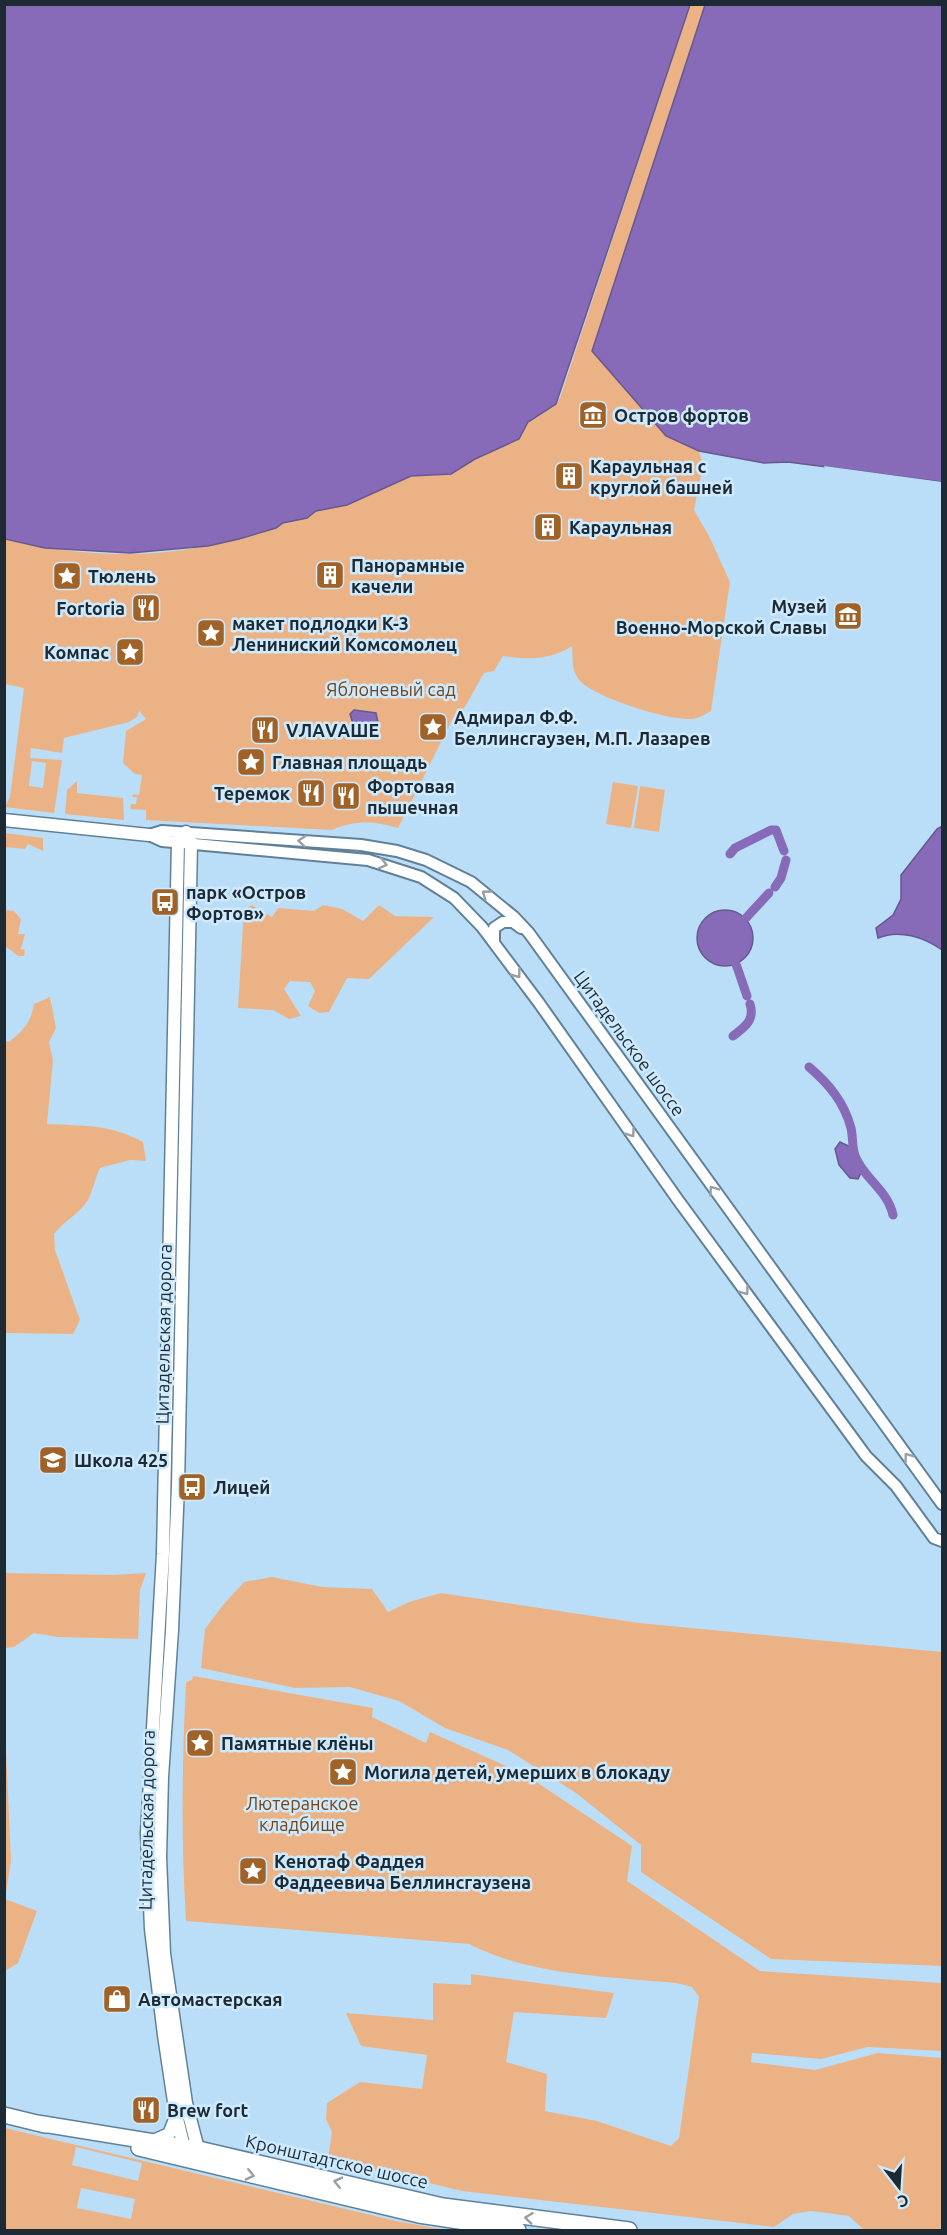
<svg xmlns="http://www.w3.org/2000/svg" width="947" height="2235" font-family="Ubuntu,sans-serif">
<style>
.green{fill:#ebb385;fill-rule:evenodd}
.water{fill:#876bb8;stroke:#675890;stroke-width:1.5}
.pier{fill:#bbdef8}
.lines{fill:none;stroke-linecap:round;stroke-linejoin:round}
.canal{stroke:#876bb8;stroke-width:9}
.minor-casing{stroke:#608098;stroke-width:14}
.tertiary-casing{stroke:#608098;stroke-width:15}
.secondary-casing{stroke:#608098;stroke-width:18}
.minor{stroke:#fff;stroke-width:10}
.tertiary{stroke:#fff;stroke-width:12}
.secondary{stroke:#fff;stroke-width:15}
.oneway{stroke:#999fa4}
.labels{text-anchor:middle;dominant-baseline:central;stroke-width:5;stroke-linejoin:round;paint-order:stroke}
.poi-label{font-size:18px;font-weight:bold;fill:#1d2a34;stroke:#ceeaff;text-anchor:start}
.park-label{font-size:18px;fill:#764517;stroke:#ceeaff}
.street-label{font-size:18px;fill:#1d2a34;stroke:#ceeaff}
</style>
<rect width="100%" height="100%" fill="#bbdef8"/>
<path class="green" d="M690,5h15l-113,346 74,85 33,15 4,14 -9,45 16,28 20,44 -19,129c-7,4 -13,8 -21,8 -23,1 -94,-21 -110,-38 -9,-10 -7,-22 -8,-35 -20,14 -47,14 -69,10l-9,15 -10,2 -23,41 -8,4 -55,110c-25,-7 -42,-8 -66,2l-186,-10v-10l-16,-1 1,-5h5l1,-7h-5l1,-3 6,1 3,-20 -7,-1 -12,-11 3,-32 20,-12 -7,-8 -2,6 -8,5 -65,16 -2,15 -31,-5 -1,10 32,2 -8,53 -49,-6 5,-10 14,-109 -19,-4v-145c64,16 140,21 205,6 33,-7 65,-20 97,-27l9,-7 31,-6 64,-29 40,-2 24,-15 44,-20 9,-17 28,-18 4,-6zM32,761l14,2 -3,25 -14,-2z
M77,781v12l46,5 1,22 -59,-6 2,-24z
M613,782l25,4 -7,42 -25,-4z
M640,786l25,4 -6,42 -25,-4z
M5,833l38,5v13l-15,-7 -3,5 -20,-2z
M252,905l20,12 6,-9 36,3 9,-6 19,4 21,12 16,-16 16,11 39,1 -65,62 -22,-1 -18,34 -10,1 -11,-7 7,-15 -5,-9 -20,-1 -6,8 17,27 -12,3 -16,-9 -35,-2 6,-98z
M5,910l9,1 7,8 -3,15h7l-4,15 4,1 -1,6h-6l-13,-10z
M50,997l6,31 -7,14 4,18 -6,64c37,2 63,0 96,18l3,19 -16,-1 -30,8c-5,10 -7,23 -12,32 -9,14 -24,21 -34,34l1,16 25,70 -7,14 -68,-1v-292l4,1c15,-12 22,-20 25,-38z
M5,1573l108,2 33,-2 -6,17 -2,49 -80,-2 -24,-4 -20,14 -9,1z
M272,1577l50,10 50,2 16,23 21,-10 32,-9 198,30 303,29v314l-171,-7 -130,-87v-27l-65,-52 -68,-43 -63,-22 -46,-27 -49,-14 -55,1 -94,-20 4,-39 18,-24 21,-23z
M193,1676l180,32 -1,9 54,26 4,-11 96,43 106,71 -5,35 133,90 182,12v68l-74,-4 -47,12 -69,-6 -1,9 64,8 63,-17 64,5v172l-79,-1 -14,-13 -38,-5 -18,3 -19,13 -312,-36 -134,-32 4,-27 -6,-13 1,-16 33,-21 62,7 5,-34 -66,-9 -15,-33 87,7v-37l38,2v-11l143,19 -8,25 -92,-6 -8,50 41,12 -2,37 52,10 74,25 8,-8 20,-141 -7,-10 -16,-4c-70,-7 -144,-7 -207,-39l-283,-23c-5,-80 -4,-159 0,-239l6,-2z
M4,1704l7,157 -6,38 32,12 -19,52 -13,8z
M5,2128l391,93 50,9h-441zM76,2147l66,16 -4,18 -66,-16zM81,2188l54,11 -4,20 -54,-11z"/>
<path class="water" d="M5,4h685v1l-134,399 -28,18 -9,17 -44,20 -24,15 -40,2 -64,29 -31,6 -9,7 -24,5 -7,5 -37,11 -31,7 -78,7 -85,-5 -40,-9z
M705,5h237v477l-154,-20 -24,1 -65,-12 -33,-15 -74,-85z
M354,710l22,3 2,9 -10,5 -15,-3 -3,-10z
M942,826v124c-18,-13 -43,-21 -64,-12l-2,-10 17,-13 8,-16v-24l36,-46z
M697 938a28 28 0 1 1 56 0a28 28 0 1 1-56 0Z
M840,1142l15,7 9,18 -6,12 -8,-1 -11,-13 -4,-16z"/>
<path class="pier" d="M824,466l118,16v3l-117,-16z"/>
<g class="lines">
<path class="canal" d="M730,854l5,-6 36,-18h5l8,21
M775,887l6,-9 5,-18
M746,918l23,-25
M736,964l11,32
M733,1036c12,-9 22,-16 17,-32
M809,1067c20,17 35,35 42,61 2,9 1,19 4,28 9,23 32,33 38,59"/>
<g class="minor-casing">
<path id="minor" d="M149,835l13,6 206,19 53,17 33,21 28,29 57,76 139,197 188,256 30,30 38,52 8,3
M149,835l13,-4 199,14 36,6 29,9 45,22 43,35 15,16 413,571
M494,942v-14l9,-6h10l8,6"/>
</g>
<g class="tertiary-casing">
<path id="tertiary" d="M4,820l145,15
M186,832l5,11 -13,643 -6,144 -10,147 -2,80 4,97 22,149 12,46 -5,12 -9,-14 -8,-32 -12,-80 -13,-106 -4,-96 16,-279 15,-712z
M153,2141l16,-7 7,-17"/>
</g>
<g class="secondary-casing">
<path id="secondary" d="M4,2115l41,10
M37,2123l166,27 240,56 186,24
M139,2148l280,67 99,15"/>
</g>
<use href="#minor" class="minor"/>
<use href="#tertiary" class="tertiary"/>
<use href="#secondary" class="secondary"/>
</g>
<defs><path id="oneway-chevron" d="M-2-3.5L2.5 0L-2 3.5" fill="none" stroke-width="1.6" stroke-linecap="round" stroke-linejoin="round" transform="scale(1.5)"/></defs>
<g class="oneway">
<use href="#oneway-chevron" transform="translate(302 841) rotate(-175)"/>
<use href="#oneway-chevron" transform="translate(383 864) rotate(14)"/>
<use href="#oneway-chevron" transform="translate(486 894) rotate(-144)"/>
<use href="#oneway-chevron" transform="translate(517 974) rotate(53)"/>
<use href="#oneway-chevron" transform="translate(631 1133) rotate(55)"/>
<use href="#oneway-chevron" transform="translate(713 1190) rotate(-125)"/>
<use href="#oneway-chevron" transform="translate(745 1291) rotate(54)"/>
<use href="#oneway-chevron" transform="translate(908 1457) rotate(-126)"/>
<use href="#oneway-chevron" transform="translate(250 2175) rotate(13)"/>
<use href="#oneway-chevron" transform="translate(338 2182) rotate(-167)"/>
<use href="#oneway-chevron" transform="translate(529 2218) rotate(-173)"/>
</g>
<defs>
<g id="museum-square" transform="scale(1.5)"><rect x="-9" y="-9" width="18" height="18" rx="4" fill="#a16228" stroke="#ceeaff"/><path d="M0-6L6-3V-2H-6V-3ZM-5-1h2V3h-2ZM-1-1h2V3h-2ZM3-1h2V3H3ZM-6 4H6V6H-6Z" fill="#fff"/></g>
<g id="building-square" transform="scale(1.5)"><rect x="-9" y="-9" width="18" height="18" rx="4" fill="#a16228" stroke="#ceeaff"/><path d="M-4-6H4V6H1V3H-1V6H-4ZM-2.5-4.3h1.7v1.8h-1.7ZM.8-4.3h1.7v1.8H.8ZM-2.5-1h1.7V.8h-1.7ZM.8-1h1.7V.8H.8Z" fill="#fff"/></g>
<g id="sight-square" transform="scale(1.5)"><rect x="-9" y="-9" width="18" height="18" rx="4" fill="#a16228" stroke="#ceeaff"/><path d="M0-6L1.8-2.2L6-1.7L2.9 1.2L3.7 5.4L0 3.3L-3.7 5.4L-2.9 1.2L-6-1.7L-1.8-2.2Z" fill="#fff"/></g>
<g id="restaurant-square" transform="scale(1.5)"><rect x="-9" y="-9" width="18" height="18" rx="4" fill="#a16228" stroke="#ceeaff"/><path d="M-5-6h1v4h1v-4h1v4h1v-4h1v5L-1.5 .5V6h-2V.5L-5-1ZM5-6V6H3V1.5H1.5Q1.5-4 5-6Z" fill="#fff"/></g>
<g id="bus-square" transform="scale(1.5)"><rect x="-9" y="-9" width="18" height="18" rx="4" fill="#a16228" stroke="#ceeaff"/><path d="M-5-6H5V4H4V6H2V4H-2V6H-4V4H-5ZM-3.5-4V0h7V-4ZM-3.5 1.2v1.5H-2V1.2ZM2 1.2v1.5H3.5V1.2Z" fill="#fff"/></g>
<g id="school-square" transform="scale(1.5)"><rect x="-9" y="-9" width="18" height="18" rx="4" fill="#a16228" stroke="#ceeaff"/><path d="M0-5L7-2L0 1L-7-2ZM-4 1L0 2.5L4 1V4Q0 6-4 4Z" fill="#fff"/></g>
<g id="shop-square" transform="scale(1.5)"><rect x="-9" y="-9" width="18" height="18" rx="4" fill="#a16228" stroke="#ceeaff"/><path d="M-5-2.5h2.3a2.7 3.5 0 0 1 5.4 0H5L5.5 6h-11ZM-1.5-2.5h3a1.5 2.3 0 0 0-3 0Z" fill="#fff"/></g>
</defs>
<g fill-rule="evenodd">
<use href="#museum-square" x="593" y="415"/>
<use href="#building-square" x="569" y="476"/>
<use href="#building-square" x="548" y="527"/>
<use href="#building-square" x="330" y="575"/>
<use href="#sight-square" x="67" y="576"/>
<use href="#restaurant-square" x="146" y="608"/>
<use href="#museum-square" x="848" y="616"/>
<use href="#sight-square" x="211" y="633"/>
<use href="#sight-square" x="130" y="652"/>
<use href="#sight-square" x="433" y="727"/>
<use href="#restaurant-square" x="265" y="730"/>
<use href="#sight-square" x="251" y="762"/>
<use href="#restaurant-square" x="311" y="793"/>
<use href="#restaurant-square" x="346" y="796"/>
<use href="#bus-square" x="165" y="902"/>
<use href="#school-square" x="53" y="1460"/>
<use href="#bus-square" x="192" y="1487"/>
<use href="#sight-square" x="200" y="1743"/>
<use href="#sight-square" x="343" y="1772"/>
<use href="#sight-square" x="253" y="1871"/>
<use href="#shop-square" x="117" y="1999"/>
<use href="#restaurant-square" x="146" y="2110"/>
</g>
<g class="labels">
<g class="poi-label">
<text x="614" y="415">Остров фортов</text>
<text x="590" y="466">Караульная с<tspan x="590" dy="21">круглой башней</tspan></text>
<text x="569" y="527">Караульная</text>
<text x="351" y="565">Панорамные<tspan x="351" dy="21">качели</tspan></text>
<text x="88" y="576">Тюлень</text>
<text x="827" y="606" text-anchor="end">Музей<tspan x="827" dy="21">Военно-Морской Славы</tspan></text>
<text x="125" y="608" text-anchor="end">Fortoria</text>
<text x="232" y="623">макет подлодки К-3<tspan x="232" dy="21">Лениниский Комсомолец</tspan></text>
<text x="109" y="652" text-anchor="end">Компас</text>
<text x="454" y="717">Адмирал Ф.Ф.<tspan x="454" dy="21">Беллинсгаузен, М.П. Лазарев</tspan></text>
<text x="286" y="730">VЛАVАШЕ</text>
<text x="272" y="762">Главная площадь</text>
<text x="367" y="786">Фортовая<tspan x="367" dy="21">пышечная</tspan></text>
<text x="290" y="793" text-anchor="end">Теремок</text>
<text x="186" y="892">парк «Остров<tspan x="186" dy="21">Фортов»</tspan></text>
<text x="74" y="1460">Школа 425</text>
<text x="213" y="1487">Лицей</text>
<text x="221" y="1743">Памятные клёны</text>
<text x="364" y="1772">Могила детей, умерших в блокаду</text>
<text x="274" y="1861">Кенотаф Фаддея<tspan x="274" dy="21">Фаддеевича Беллинсгаузена</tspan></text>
<text x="138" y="1999">Автомастерская</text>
<text x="167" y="2110">Brew fort</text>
</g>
<g class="park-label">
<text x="391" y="689">Яблоневый сад</text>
<text x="302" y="1803">Лютеранское<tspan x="302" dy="21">кладбище</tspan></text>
</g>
<g class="street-label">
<text transform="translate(630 1043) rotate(54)">Цитадельское шоссе</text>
<text transform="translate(163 1334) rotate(-89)">Цитадельская дорога</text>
<text transform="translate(146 1820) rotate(-89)">Цитадельская дорога</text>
<text transform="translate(337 2161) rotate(13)">Кронштадтское шоссе</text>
</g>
</g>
<rect width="947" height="2235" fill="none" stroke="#1d2a34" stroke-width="12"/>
<g transform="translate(899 2187) rotate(163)" stroke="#ceeaff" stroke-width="4.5" paint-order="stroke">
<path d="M0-4.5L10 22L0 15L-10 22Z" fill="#1d2a34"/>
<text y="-9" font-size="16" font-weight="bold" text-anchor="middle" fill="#1d2a34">С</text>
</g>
</svg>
